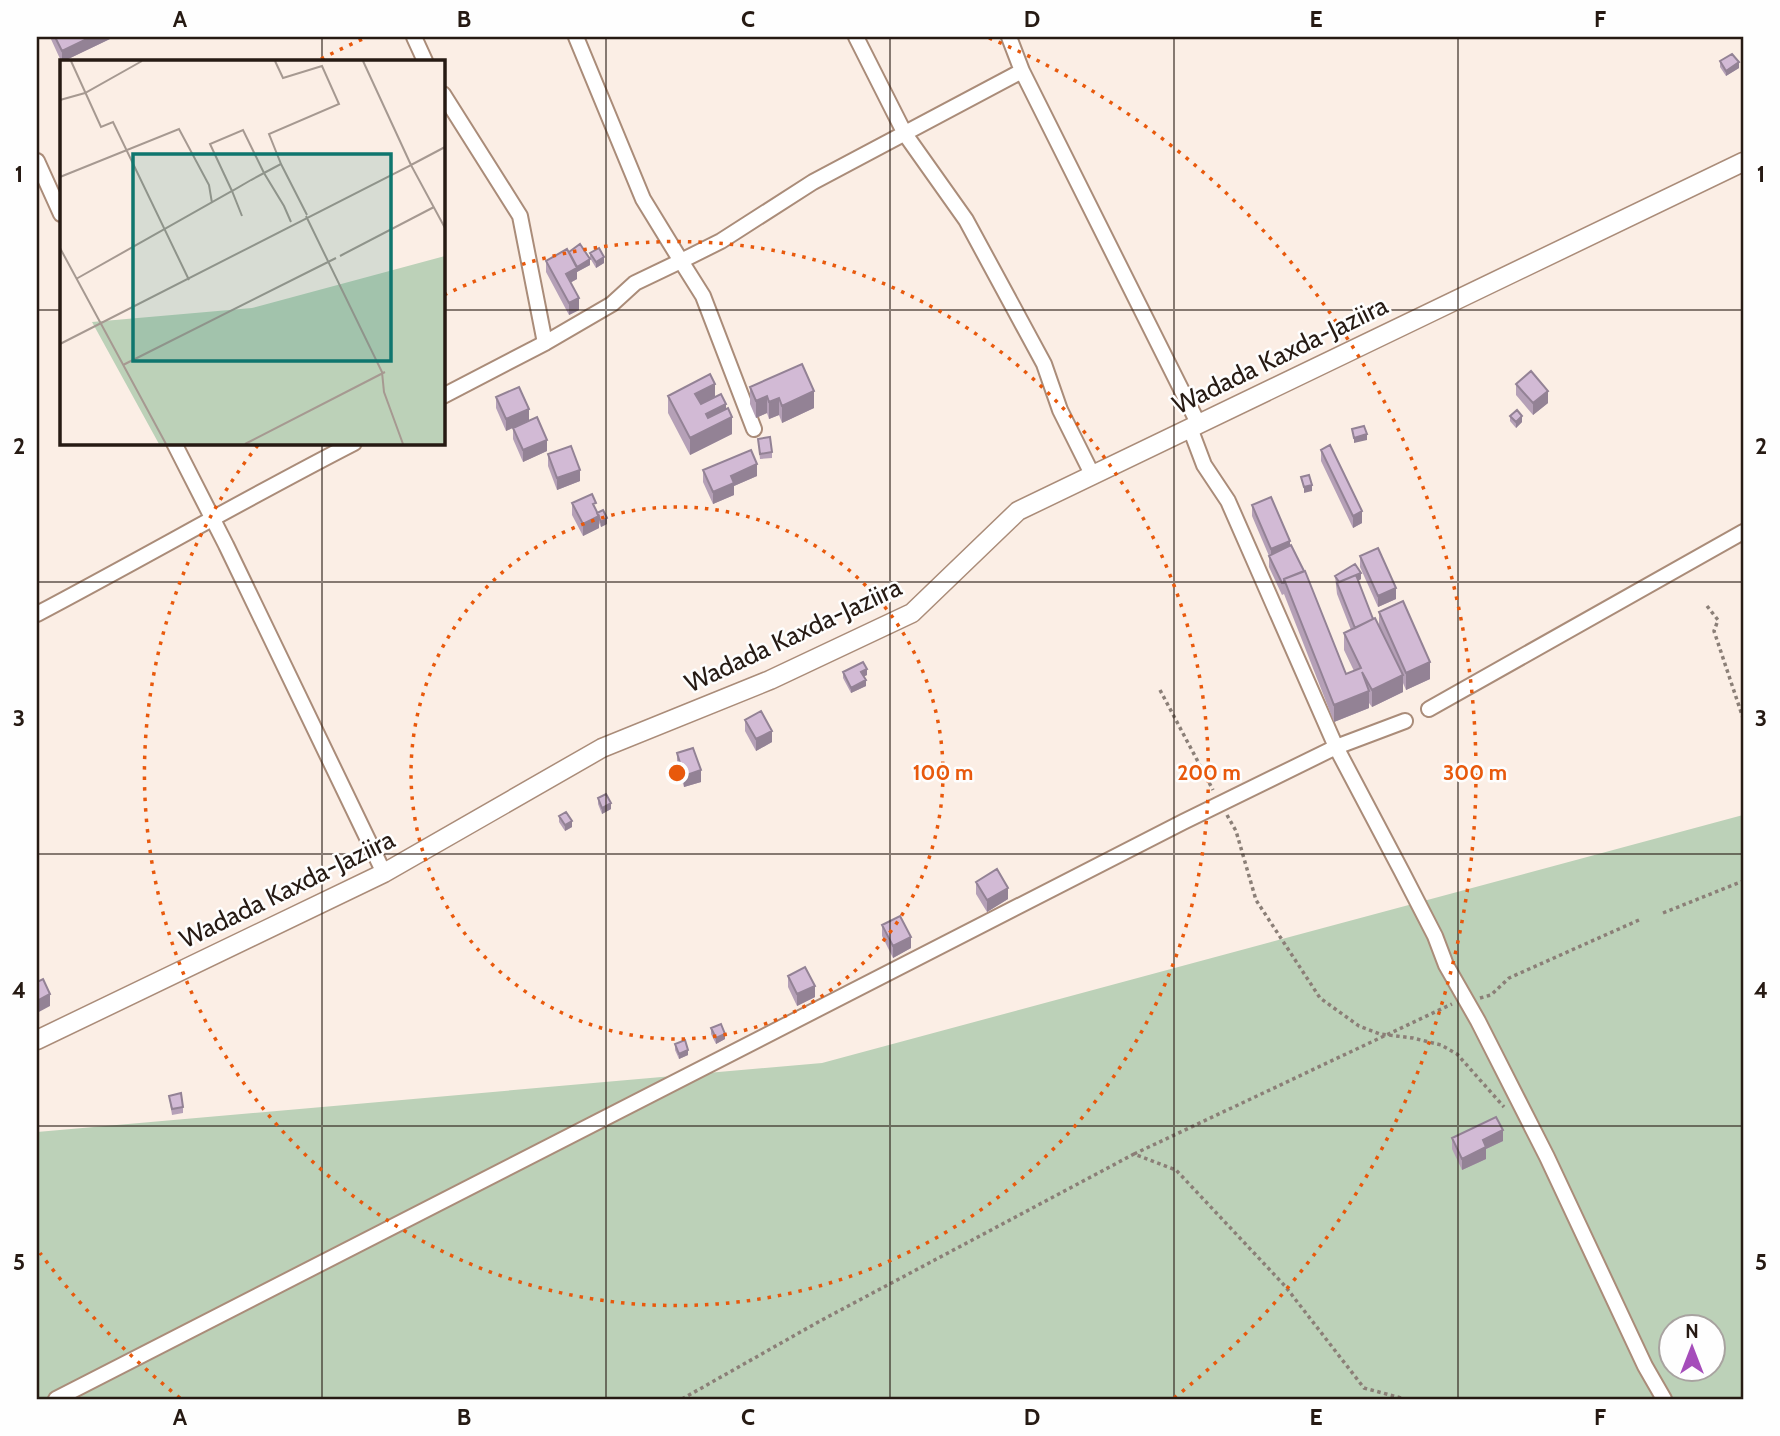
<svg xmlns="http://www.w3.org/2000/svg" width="1780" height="1436" font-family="Cabin,sans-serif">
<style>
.grass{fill:#bcd1b8;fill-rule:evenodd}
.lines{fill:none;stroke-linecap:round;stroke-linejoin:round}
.minor-casing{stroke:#aa8c79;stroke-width:18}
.tertiary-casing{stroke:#aa8c79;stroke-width:21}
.path{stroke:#8b7f77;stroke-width:3.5;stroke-dasharray:3.5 3.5;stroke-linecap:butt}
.minor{stroke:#fff;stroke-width:14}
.tertiary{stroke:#fff;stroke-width:18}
.wall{fill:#b5a0b7}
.shaded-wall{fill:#938295}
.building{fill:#d2bad5;stroke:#938295;stroke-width:2}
.grid{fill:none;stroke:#261a13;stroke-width:2;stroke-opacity:0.55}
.ring{fill:none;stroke:#e8590c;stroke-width:3.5;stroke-dasharray:3.5 7}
.labels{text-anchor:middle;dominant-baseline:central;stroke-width:5;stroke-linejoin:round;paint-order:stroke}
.street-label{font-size:26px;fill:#261a13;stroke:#fefefe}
.inset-road{fill:none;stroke:#a69991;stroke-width:2}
.view{fill:#0f766e;fill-opacity:0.15;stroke:#0f766e;stroke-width:3.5}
.inset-edge{fill:none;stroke:#261a13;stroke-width:3.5}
.centre{fill:#e8590c;stroke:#fefefe;stroke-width:3.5}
.ring-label{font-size:21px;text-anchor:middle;font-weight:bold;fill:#e8590c;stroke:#fefefe;stroke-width:5;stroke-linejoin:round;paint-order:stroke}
.neatline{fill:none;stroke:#261a13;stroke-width:2.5}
.grid-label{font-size:23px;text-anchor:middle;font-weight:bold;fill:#261a13}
</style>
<rect width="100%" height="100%" fill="#fbeee5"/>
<path class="grass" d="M1743,815v584h-1706v-267l785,-69zM1672,1328h42v42h-42z"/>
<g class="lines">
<g class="minor-casing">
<path id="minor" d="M414,37l11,24
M576,37l67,162 38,62 40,-20 92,-59 209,-111 -13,-34
M856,37l49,97 61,86 78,144 16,46 32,64
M1022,71l176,352
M443,94l77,122 25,127
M37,161l24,53
M443,396l102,-53 67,-39 23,-21 46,-22 22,35 51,133
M1190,428l14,37 24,36 108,246 66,125 33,64 11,29 32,56 69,136 98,209 19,33
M174,443l52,102 158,328
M37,614c106,-56 210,-116 317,-171
M1429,709l314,-177
M56,1399l1127,-577 153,-75 69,-26"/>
</g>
<g class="tertiary-casing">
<path id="tertiary" d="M37,1040l347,-167 218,-125 168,-68 142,-67 106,-102 725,-349"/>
</g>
<path class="path" d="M1707,606l11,14 -4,11 29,87
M1160,690l53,100
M1227,815l9,16 20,69 64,98 39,28 21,8 33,4 28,7 16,9 47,53
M1663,913l80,-32
M1480,998l11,-3 18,-17 130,-58
M1134,1154l318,-150
M682,1399l138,-78 314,-167 42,16 109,116 79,102 41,11"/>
<use href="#minor" class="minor"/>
<use href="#tertiary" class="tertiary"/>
</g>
<path class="wall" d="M50,37h62v1l-48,23h-3z
M1720,61l19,7 -13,8 -6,-9z
M569,252l21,13 -13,7v7l-7,4 9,27 -10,5 -23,-43v-11z
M590,253l14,10 -8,5 -6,-10z
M1516,384l32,19 -15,12 -17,-20z
M750,387l64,21 -32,15 -3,-8 -10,4 -2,-6 -11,5 -6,-14z
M668,396l47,1 11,11 6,26 -42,21 -22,-42z
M496,397l33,23 18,31 -24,11 -10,-23v-11l-7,3 -10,-23z
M1510,416l12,6 -6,6 -6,-7z
M758,439l14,13v6l-12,1z
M1321,450l41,73 -9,5 -32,-67z
M548,454l32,27 -23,9 -9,-24z
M703,470l54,6 -23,10v9l-21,9 -10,-22z
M572,503l24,8 11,13 -6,3 -2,-4v5l-16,8 -11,-21z
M1252,505l94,169 8,-3 -10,-21v-17l7,-3 -14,-36 -2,-18 26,3 -3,2 15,38 6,6v-13l51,67 -24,11 -3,-7v9l-31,15 -3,-4v5l-35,14 -50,-128 -2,1 -13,-28v-11l-17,-40z
M1360,556l36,43 -18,8 -18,-40z
M843,672l24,3 -3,1 2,10 -15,7 -8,-15z
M745,720l27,22 -16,9 -11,-20z
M677,753l24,29 -17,5 -7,-22z
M598,798l13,11 -9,5 -4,-10z
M559,816l13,11 -7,4 -6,-9z
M976,882l32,17 -21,13 -11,-18z
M882,925l29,23 -18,10 -11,-22z
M788,976l27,21 -18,9 -9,-19z
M711,1028l14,11 -9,5 -5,-10z
M675,1044l13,11 -9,4 -4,-9z
M169,1096l14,11v6l-11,2z
M1452,1138l51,3 -17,8v10l-24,11 -10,-21z"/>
<path class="shaded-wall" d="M91,37h21v1l-48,23h-2v-10z
M1739,62v6l-13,8v-5z
M604,257v6l-8,5v-6z
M590,259v6l-13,7v7l-11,6v-11z
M579,298v12l-10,5v-12z
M715,384v17l-20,10v-17z
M814,391v17l-32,15v-17z
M1548,391v12l-15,12v-12z
M767,396v17l-11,5v-17z
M779,398v17l-10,4v-17z
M726,404v16l6,-3v17l-42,21v-17l16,-24z
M529,409v11l-23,11v-12z
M1522,416v6l-6,6v-6z
M1367,434v6l-13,3v-5z
M547,440v11l-24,11v-12z
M757,464v12l-23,10v9l-21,9v-12l18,-16z
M580,470v11l-23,9v-12z
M1312,485v6l-8,2v-6z
M1362,511v12l-9,5v-12z
M599,516v12l-16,8v-12z
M607,518v6l-6,3v-5z
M1290,541v12l-19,8v-12z
M1361,573v6l-20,12v-6z
M1396,588v11l-18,8v-11z
M1430,662v17l-24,11v-17z
M867,669v6l-6,3v-6z
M1403,675v17l-31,15v-17z
M866,680v6l-15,7v-5z
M1369,691v17l-35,14v-17z
M772,731v11l-16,9v-12z
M701,770v12l-17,5v-11z
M611,803v6l-9,5v-6z
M572,821v6l-7,4v-6z
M1008,888v11l-21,13v-12z
M911,937v11l-18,10v-12z
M815,986v11l-18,9v-12z
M50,994v12l-13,7v-12z
M725,1034v5l-9,5v-6z
M688,1050v5l-9,4v-5z
M1503,1130v11l-17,8v10l-24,11v-11l21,-19z"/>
<path class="building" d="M55,37h36l-29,14z
M1732,54l7,8 -13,9 -6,-10z
M580,244l10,15 -13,8 -8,-15z
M599,248l5,9 -8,5 -6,-9z
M567,249l10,19 -11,6 13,24 -10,5 -23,-42z
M802,364l12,27 -32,15 -3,-8 -10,4 -2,-6 -11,5 -6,-14z
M1531,371l17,20 -15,12 -17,-19z
M710,374l5,10 -20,10 6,10 20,-10 5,10 -20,10 2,4 20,-10 4,9 -42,21 -22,-42z
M519,387l10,22 -23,10 -10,-22z
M1517,410l5,6 -6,6 -6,-6z
M537,417l10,23 -24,10 -10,-22z
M1364,426l3,8 -13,4 -2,-9z
M770,437l2,15 -12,2 -2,-15z
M1330,445l32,66 -9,5 -32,-66z
M571,446l9,24 -23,8 -9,-24z
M751,450l6,14 -26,12 3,7 -21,9 -10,-22z
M1309,475l3,10 -8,2 -3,-10z
M592,494l4,9 -3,1 6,12 -16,8 -11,-21z
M1271,497l19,44 -19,8 -19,-44z
M603,510l4,8 -6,4 -4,-9z
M1291,545l13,26 -20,8v4h-2l-13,-27z
M1378,548l18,40 -18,8 -18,-40z
M1355,564l6,9 -22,9 -4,-6z
M1305,571l41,103 15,-6 -17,-35 31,-15 28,57 -31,15 -10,-18 7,19 -35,14 -50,-126z
M1356,575l17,44 -18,9 -18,-45z
M1403,601l27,61 -24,11 -27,-61z
M863,662l4,7 -6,3 5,8 -15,8 -8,-16z
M761,711l11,20 -16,8 -11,-19z
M693,748l8,22 -17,6 -7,-23z
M606,794l5,9 -9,5 -4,-10z
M566,812l6,9 -7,4 -6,-9z
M997,869l11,19 -21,12 -11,-18z
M900,916l11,21 -18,9 -11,-21z
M805,967l10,19 -18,8 -9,-18z
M43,979l7,15 -13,7v-19z
M721,1024l4,10 -9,4 -5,-10z
M685,1040l3,10 -9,4 -4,-10z
M181,1093l2,14 -11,2 -3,-13z
M1496,1117l7,13 -20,10 3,7 -24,12 -10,-21z"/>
<path class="grid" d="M322,37v24M606,37v1362M890,37v1362M1174,37v1362M1458,37v1362M37,310h24M443,310h1300M322,443v956M37,582h1706M37,854h1706M37,1126h1706"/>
<g class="ring">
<circle cx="677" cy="773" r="266"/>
<path d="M444 295A532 532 0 1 1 258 445"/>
<path d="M180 1398A798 798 0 0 1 40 1253M321 59A798 798 0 0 1 365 38M989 38A798 798 0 0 1 1174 1398"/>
</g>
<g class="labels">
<g class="street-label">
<text transform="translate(1280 355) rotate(-26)">Wadada Kaxda-Jaziira</text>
<text transform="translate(793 635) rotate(-25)">Wadada Kaxda-Jaziira</text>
<text transform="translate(287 889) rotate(-26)">Wadada Kaxda-Jaziira</text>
</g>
</g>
<g transform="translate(60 60)">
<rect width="385" height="385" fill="#fbeee5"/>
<path d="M385,196v188h-286l-67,-122 160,-14z" fill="#bcd1b8"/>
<path class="inset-road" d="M11,1l30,66 12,-5 76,158M215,1l8,17 39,-12 17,38 -70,30 12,30 -17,9 -13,7 -19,11 -22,-47 33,-14 21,43 20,33 7,16M303,1l48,104 34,-18M0,40l25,-7 57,-32M221,104l26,51M0,117l119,-48 30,56 3,18M246,156l76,156 2,20 19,52M0,188l106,196M280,196l94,-49M16,219l156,-88 10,25M0,284l351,-179 34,63M63,305l213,-107M185,384l140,-72"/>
<path class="view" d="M73,94h258v207h-258z"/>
<rect width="385" height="385" class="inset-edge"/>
</g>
<circle cx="677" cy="773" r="10" class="centre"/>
<g class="ring-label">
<text x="943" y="780">100 m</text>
<text x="1209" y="780">200 m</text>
<text x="1475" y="780">300 m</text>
</g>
<rect width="1780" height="1436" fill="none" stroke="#fefefe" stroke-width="77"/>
<g transform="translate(1692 1348)"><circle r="33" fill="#fefefe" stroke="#a8a3a0" stroke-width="2"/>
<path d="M0-5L12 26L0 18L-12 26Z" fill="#a54dba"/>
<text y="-10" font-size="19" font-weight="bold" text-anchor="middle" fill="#261a13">N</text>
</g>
<rect x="38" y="38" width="1704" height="1360" class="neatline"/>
<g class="grid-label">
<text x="180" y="27">A</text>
<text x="464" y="27">B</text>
<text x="748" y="27">C</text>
<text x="1032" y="27">D</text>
<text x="1316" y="27">E</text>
<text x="1600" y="27">F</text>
<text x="19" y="182">1</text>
<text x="1761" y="182">1</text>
<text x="19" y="454">2</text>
<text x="1761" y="454">2</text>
<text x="19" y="726">3</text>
<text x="1761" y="726">3</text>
<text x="19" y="998">4</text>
<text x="1761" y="998">4</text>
<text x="19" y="1270">5</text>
<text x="1761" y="1270">5</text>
<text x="180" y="1425">A</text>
<text x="464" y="1425">B</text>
<text x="748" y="1425">C</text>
<text x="1032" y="1425">D</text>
<text x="1316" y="1425">E</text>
<text x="1600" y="1425">F</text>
</g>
</svg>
